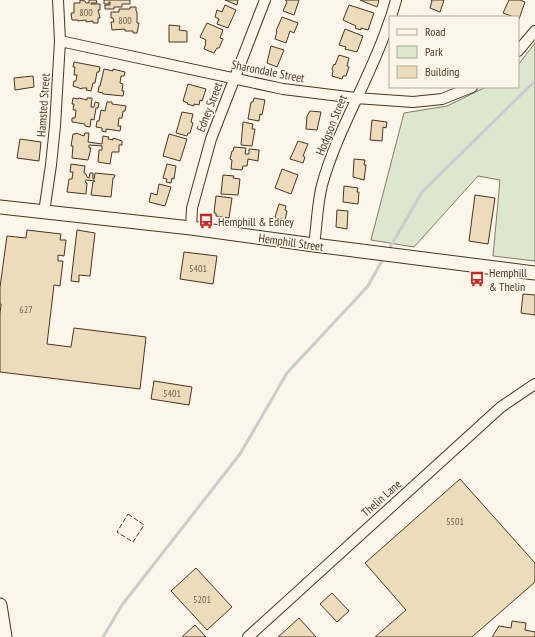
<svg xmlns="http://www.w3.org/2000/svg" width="535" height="637" font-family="'PT Sans Narrow',sans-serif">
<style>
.green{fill:#dce7d0;stroke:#887966}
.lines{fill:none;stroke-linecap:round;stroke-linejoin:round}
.stream{stroke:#c9cecd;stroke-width:3}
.building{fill:#ecdcbc;stroke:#4a3520}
.minor-casing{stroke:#4a3520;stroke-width:12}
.major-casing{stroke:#4a3520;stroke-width:15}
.minor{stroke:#fbf6e9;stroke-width:10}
.major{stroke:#fbf6e9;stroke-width:13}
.fence{stroke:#4a3520;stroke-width:1;stroke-dasharray:5 2;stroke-linecap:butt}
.labels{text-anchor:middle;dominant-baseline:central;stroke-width:3;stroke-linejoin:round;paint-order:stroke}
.number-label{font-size:10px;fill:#725f47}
.street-label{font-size:12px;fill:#4a3520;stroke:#fbf6e9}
.poi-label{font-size:12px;fill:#4a3520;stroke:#fbf6e9;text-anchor:start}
</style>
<rect width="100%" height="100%" fill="#fbf6e9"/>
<path class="green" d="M535,43v218l-42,-5 7,-76 -22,-4 -64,71 -43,-7 33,-127 43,-7 39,-19h32v-22z"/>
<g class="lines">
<path class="stream" d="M388,251l34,-59 113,-111
M103,637l19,-32 118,-151 47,-81 81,-87 16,-29"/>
</g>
<path class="building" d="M80,0l5,1 1,2h3v-3h7l1,3h-6v1h9v6h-2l2,8h-2v5h-5v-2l-7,1v-2l-8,1v-1h-6l-1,-7h3v-10h6z
M104,0h26v4h-8v3h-8v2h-9v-4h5v-3h-1v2h-5z
M225,0h13l-1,5z
M285,0h14l-5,15 -11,-4 4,-9z
M360,0h18l1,1 -2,6z
M431,0h13l-4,12 -10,-4 2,-7z
M509,0h11l5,2 -6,17 -1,-2h-4l-11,-4z
M225,5l11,5 -8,18 -11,-4 2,-5 -4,-2 2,-7 5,2z
M349,5l25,8 -6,17 -7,-2v2l-6,-2 1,-2 -13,-6z
M130,7h6v4l1,1v11h2l-2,10h-4v-2h-8v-2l-13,1 -1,-8h3l-1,-4h-2v-6h8v-3h11z
M282,17l16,6 -4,10 -4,-2 -4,12 -11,-4 2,-8h-1z
M207,23l16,7 -3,8 3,1 -4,9h-2l-3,5 -10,-4 2,-6 -1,-1 1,-2 -6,-3z
M169,25l11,1 -1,4 8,1v11h-18z
M345,29l18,7 -6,16 -12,-3 1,-2 -7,-2z
M271,46l13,4 -7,17 -10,-4z
M339,55l10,3 -2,8 2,1 -3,9h-3l-1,3 -10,-3 1,-5 -1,-2 2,-5 1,1z
M74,62l26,5 -1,5h-2l-2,11h-2l-2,8 -5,-1 1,-2h-5v1l-9,-3 1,-5h2l1,-6h-3l1,-8h-2z
M104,69l9,2v-2l12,3 -1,4h-3l-1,7 3,1 -1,7h2l-1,5 -20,-2v-1l-5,-1 1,-6h1z
M33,76l1,11 -19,3 -1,-12z
M188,84l18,5 -4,12 -2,-1 -1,5 -5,-1v2l-7,-2 1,-1 -5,-2z
M73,98l5,1 1,-1 8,2v-2h5l-1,9h3l1,-5 4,1 -1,5h-2l-2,12 -3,-1 -1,8 -5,-1v-2l-13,-2v-4h3l1,-8h-3l1,-6h-2z
M254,98l11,2 -3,15 -2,-1 -1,7 -11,-2 3,-17h2z
M107,102h5v2l14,2 -1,5h-2l-1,7h-3l-1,8h3l-1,5 -14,-2v3l-4,-1v-3l-6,-1 1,-6h2l2,-11 4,1z
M310,111l11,1 -4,18 -11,-1 1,-13z
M182,112l11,2 -2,8 2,1 -3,10h-2l-1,3 -11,-3z
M372,120l15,2 -1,6 -3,-1 -1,14 -12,-1z
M243,122l10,2 -1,5h3l-3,17 -11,-1z
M76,133l8,3 1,-3h4l-1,9 14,2 1,-8 6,1 -1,2 5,1v-2l9,3v4h-3v7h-7l-2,12 -12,-2 1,-12h3v-4l-13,-1v3h2l-3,12 -16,-2 1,-12h-2l2,-12h3z
M169,134l18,5 -7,22 -17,-5z
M20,139l21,3 -2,19 -22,-3z
M298,141l10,3 -5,12 2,1 -2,6 -13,-4z
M234,147l12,1 -1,6h4v-5l10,1 -1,11 -10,-2 -1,7h-4l-1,4 -11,-1 1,-9 -2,-1 2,-8h1z
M354,159l11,1 -1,5h2l-2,15 -11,-3z
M71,164l14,2 -1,7 2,1 1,3 2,1 1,-5h3v6h1l1,-6 20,2 -1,3h-1l-2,19 -20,-2 2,-13 2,-1 -9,-1 -1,2 2,1 -1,11 -19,-2 2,-13h3l1,-7h-3z
M167,164l9,2 -2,13 -2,-1 -1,5 -5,-1 1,-3 -4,-1z
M282,169l16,6 -7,19 -16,-6z
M223,175l11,1 -1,2 7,1 -2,16 -17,-1z
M159,184l12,3 -6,19 -16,-4 2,-9 6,2z
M344,186l14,2 -1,4h2l-1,12 -15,-2z
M475,195l20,3 -7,46 -19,-3z
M216,196l16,2 -3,20 -13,-2v-3h-2z
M279,204l7,2 -1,4 2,1 -2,9 -10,-3z
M337,210l11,1 -1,18 -11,-2z
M27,230l34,4 -1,6h6l-2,16 -6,-1v6h5l-3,25 -6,-1 -7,59 24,3 3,-19 72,9 -6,52 -140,-17v-58l1,-10h-1v-17l7,-51 19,2z
M77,230l18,3 -5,43 -11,-1v7l-8,-1z
M184,252l33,4 -4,28 -33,-5z
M523,294l12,1v20l-14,-2z
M154,381l38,6 -3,18 -38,-6z
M460,479l75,84v19l-63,55h-97l31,-27 -41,-47z
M196,568l36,39 -25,23 -36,-39z
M332,593l17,18 -12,11 -17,-18z
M299,618l17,19h-38z
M512,621l14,2 -1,7 10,2v5h-43l7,-11 12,2z
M195,625l11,12h-24z"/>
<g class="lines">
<g class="minor-casing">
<path id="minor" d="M391,17l5,-17
M60,41l223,48 73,9 57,4 29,-3 30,-12
M518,51l17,-20
M44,212l7,-47 4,-39 5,-85 -2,-41
M191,228l1,-20 19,-69 54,-139
M314,245c3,-20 3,-40 8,-60 16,-58 50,-109 68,-166
M248,637l253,-230 34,-23"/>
</g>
<g class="major-casing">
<path id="major" d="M0,207l191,21 123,17 221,28
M0,605l5,32"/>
</g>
<use href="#minor" class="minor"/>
<use href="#major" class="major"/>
<path class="fence" d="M128,514l16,11 -11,17 -16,-10z"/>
</g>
<defs>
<g id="bus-bare" transform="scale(1.2)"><path d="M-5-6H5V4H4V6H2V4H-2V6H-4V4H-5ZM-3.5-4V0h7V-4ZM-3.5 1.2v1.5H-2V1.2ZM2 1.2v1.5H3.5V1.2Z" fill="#c62828" stroke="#fbf6e9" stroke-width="2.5" paint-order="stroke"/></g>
</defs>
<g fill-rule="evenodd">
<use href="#bus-bare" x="206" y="221"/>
<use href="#bus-bare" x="477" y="279"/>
</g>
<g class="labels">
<g class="number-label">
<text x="86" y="12">800</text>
<text x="125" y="20">800</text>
<text x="198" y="268">5401</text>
<text x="26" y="309">627</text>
<text x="172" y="393">5401</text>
<text x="455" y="521">5501</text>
<text x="202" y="599">5201</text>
</g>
<g class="street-label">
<text transform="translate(268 71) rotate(11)">Sharondale Street</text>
<text transform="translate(43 105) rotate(-86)">Hamsted Street</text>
<text transform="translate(209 107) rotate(-69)">Edney Street</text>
<text transform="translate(331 125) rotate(-68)">Hodgson Street</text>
<text transform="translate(291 242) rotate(8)">Hemphill Street</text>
<text transform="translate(381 498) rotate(-42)">Thelin Lane</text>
</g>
<g class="poi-label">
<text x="218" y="221">Hemphill &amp; Edney</text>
<text x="489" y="272">Hemphill<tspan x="489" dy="14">&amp; Thelin</tspan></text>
</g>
</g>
<rect x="389" y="16" width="130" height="72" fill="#fbf6e9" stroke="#b4a999"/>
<rect x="397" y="29" width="20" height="6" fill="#fbf6e9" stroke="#b4a999"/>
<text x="425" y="36" font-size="12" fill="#4a3520">Road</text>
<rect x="397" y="46" width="20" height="12" fill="#dce7d0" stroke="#b4a999"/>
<text x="425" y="56" font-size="12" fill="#4a3520">Park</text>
<rect x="397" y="66" width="20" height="12" fill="#ecdcbc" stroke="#b4a999"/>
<text x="425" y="76" font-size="12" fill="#4a3520">Building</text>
</svg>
